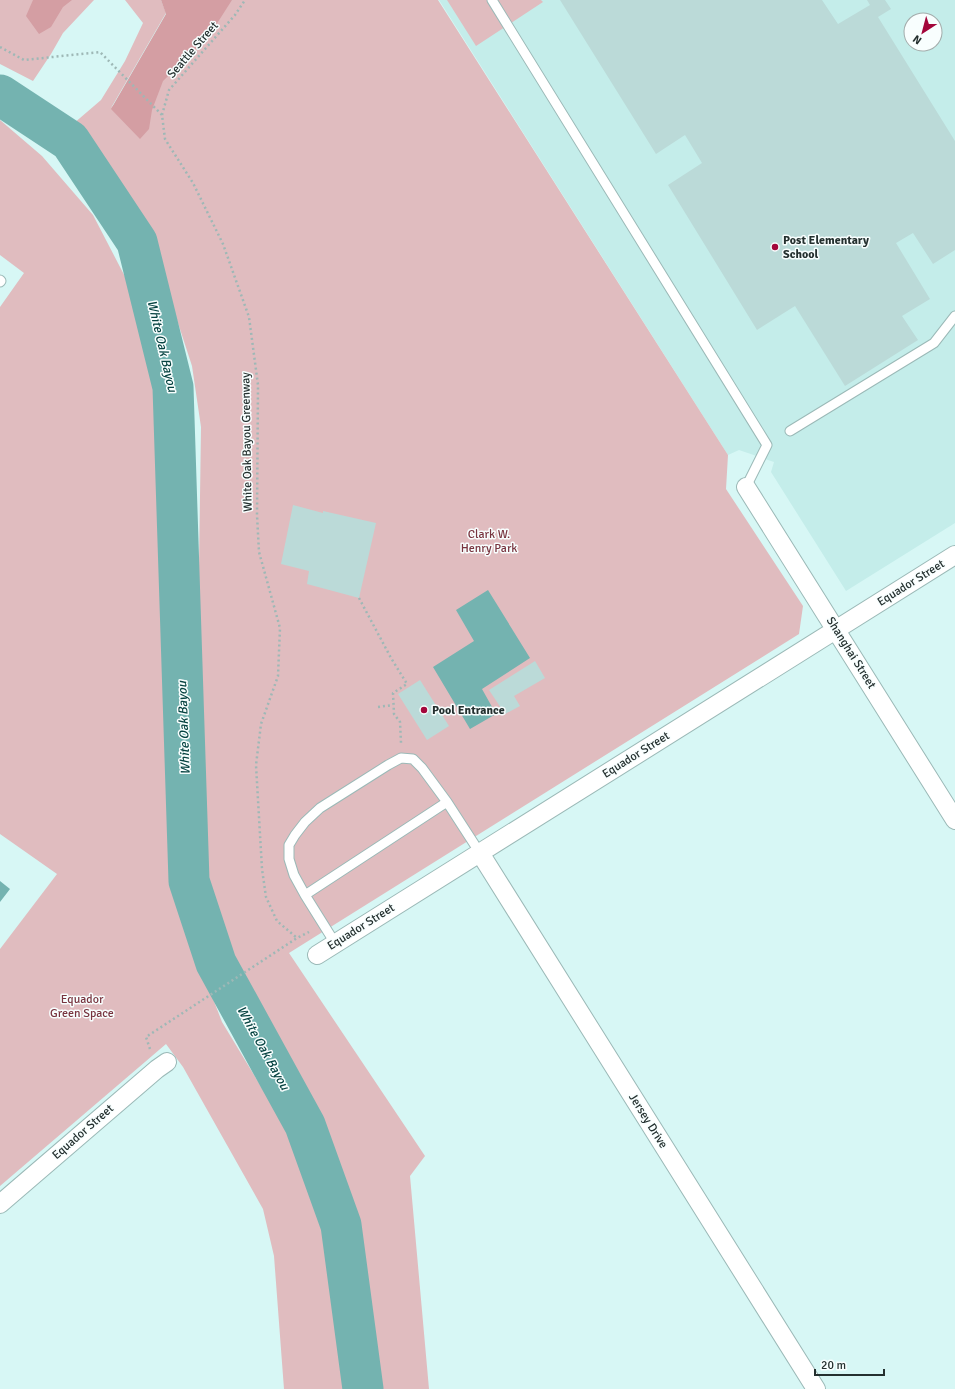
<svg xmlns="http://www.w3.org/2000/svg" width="955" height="1389" font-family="Signika,sans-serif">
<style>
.built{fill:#c4edea;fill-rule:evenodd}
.green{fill:#e0bcbf}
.forest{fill:#d49ea3}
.water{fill:#74b3b0}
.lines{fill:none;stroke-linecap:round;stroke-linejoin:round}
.river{stroke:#74b3b0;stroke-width:41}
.building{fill:#bbdad8}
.service-casing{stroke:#9bb9b7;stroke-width:11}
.minor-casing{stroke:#9bb9b7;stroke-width:20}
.path{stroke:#9eb8b6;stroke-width:2.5;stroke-dasharray:2 3;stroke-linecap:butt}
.service{stroke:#fff;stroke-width:9}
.minor{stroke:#fff;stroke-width:18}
.poi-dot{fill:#a3063b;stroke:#f8fefe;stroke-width:1.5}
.labels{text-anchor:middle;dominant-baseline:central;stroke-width:3;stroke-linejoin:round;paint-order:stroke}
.street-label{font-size:12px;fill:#24302f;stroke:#f8fefe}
.poi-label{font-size:12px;font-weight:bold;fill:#24302f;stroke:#f8fefe;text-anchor:start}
.park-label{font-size:12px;fill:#78343f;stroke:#f8fefe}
.water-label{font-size:13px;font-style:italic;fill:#064341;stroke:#f8fefe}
</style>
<rect width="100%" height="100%" fill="#d7f7f5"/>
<path class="built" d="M439,0h516v523l-109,68 -75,-119 3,-10 -35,-12 -11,5zM911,20h24v24h-24z"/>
<path class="green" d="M0,0h94l-31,33 -12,21 -18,27 -33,-17z
M125,0h36l5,13 -55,95 99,-108h228l290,455 -2,34 77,117 -4,28 -510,319 136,203 -15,20 19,213h-49l-37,-207 -20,-58 -82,-139 -20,-42 -16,-69 -9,-99 5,-348 -9,-61 -26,-80 -23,-56 -27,-38 -50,-62 35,-30 24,-39 18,-38z
M447,0h94l2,2 -67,44z
M0,120l42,36 51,59 40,77 29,95 10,83v365l6,73 44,114 84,139 20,70 18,158h-60l-10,-133 -11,-47 -80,-142 -17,-23 -166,142v-237l57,-75 -57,-40v-527l24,-34 -24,-18z"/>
<path class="forest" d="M33,0h39l-9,7 -12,20 -12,7 -13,-18z
M161,0h71l-23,36 -46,45 -11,29 -3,19 -9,10 -29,-30 55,-95z"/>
<path class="water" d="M488,590l42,68 -48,31 14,25 -26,15 -37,-62 41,-26 -18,-31z
M0,881l10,8 -10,13z"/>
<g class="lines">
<path class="river" d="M0,95l70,46 67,101 36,145 16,494 27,82 89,162 36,100 22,164"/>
</g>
<path class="building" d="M560,0h262l16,24 32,-19 -3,-5h18l6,9 -13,8 77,124v109l-22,14 -20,-31 -17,10 34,56 -28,17 16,24 -73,46 -50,-80 -38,24 -89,-145 34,-22 -17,-28 -29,19z
M293,505l30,8v-2l53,12 -17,75 -52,-14 2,-13 -28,-7z
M535,661l10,17 -31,18 6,10 -15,8 -16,-24z
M420,680l29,46 -22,14 -29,-46z"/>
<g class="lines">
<g class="service-casing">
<path id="service" d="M492,0l275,445 -21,42
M0,280l1,1 -1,1
M790,431l144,-88 21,-27
M305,895l142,-93
M335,943l-30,-48 -11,-20 -5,-16v-14l6,-10 10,-13 15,-14 68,-43 13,-7 12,1 9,9 25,34 33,51"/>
</g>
<g class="minor-casing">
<path id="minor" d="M746,487l209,333
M480,853l336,536
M317,955l638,-400
M0,1204l157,-135 10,-7"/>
</g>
<path class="path" d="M0,47l24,13 76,-8 62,63 3,24 28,44 30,61 26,73 9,68 -1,130 2,37 21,76 -2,48 -17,48 -5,41 6,104 4,28 11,24 20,17
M162,115l7,-25 66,-75 10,-15
M359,598l32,60 16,26 -14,9 1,21 6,8 1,21
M378,707l15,-2
M150,1049l-4,-12 151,-99 12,-6"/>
<use href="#service" class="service"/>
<use href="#minor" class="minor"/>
</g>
<g class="poi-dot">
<circle cx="775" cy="247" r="4"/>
<circle cx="424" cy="710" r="4"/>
</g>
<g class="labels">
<g class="street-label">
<text transform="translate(193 50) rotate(-49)">Seattle Street</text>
<text transform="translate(247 442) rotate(-91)">White Oak Bayou Greenway</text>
<text transform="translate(911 583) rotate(-32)">Equador Street</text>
<text transform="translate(851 653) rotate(58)">Shanghai Street</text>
<text transform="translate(636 755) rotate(-32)">Equador Street</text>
<text transform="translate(361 927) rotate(-32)">Equador Street</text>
<text transform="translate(648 1121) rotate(58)">Jersey Drive</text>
<text transform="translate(83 1132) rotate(-41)">Equador Street</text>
</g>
<g class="poi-label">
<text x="783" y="240">Post Elementary<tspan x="783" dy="14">School</tspan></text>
<text x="432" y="710">Pool Entrance</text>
</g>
<g class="park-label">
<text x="489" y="534">Clark W.<tspan x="489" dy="14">Henry Park</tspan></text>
<text x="82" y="999">Equador<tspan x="82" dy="14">Green Space</tspan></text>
</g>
<g class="water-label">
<text transform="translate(162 346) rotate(77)">White Oak Bayou</text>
<text transform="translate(184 728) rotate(-92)">White Oak Bayou</text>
<text transform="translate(263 1048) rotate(61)">White Oak Bayou</text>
</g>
</g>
<g transform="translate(923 32) rotate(216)"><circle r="19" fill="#f8fefe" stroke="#a3acab"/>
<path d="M0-3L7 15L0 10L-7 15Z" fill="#a3063b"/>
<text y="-6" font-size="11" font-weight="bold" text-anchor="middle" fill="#24302f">N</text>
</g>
<path d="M815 1369v6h69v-6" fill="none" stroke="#24302f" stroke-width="2"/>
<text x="821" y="1369" font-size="12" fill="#24302f" stroke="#f8fefe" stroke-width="3" paint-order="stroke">20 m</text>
</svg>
